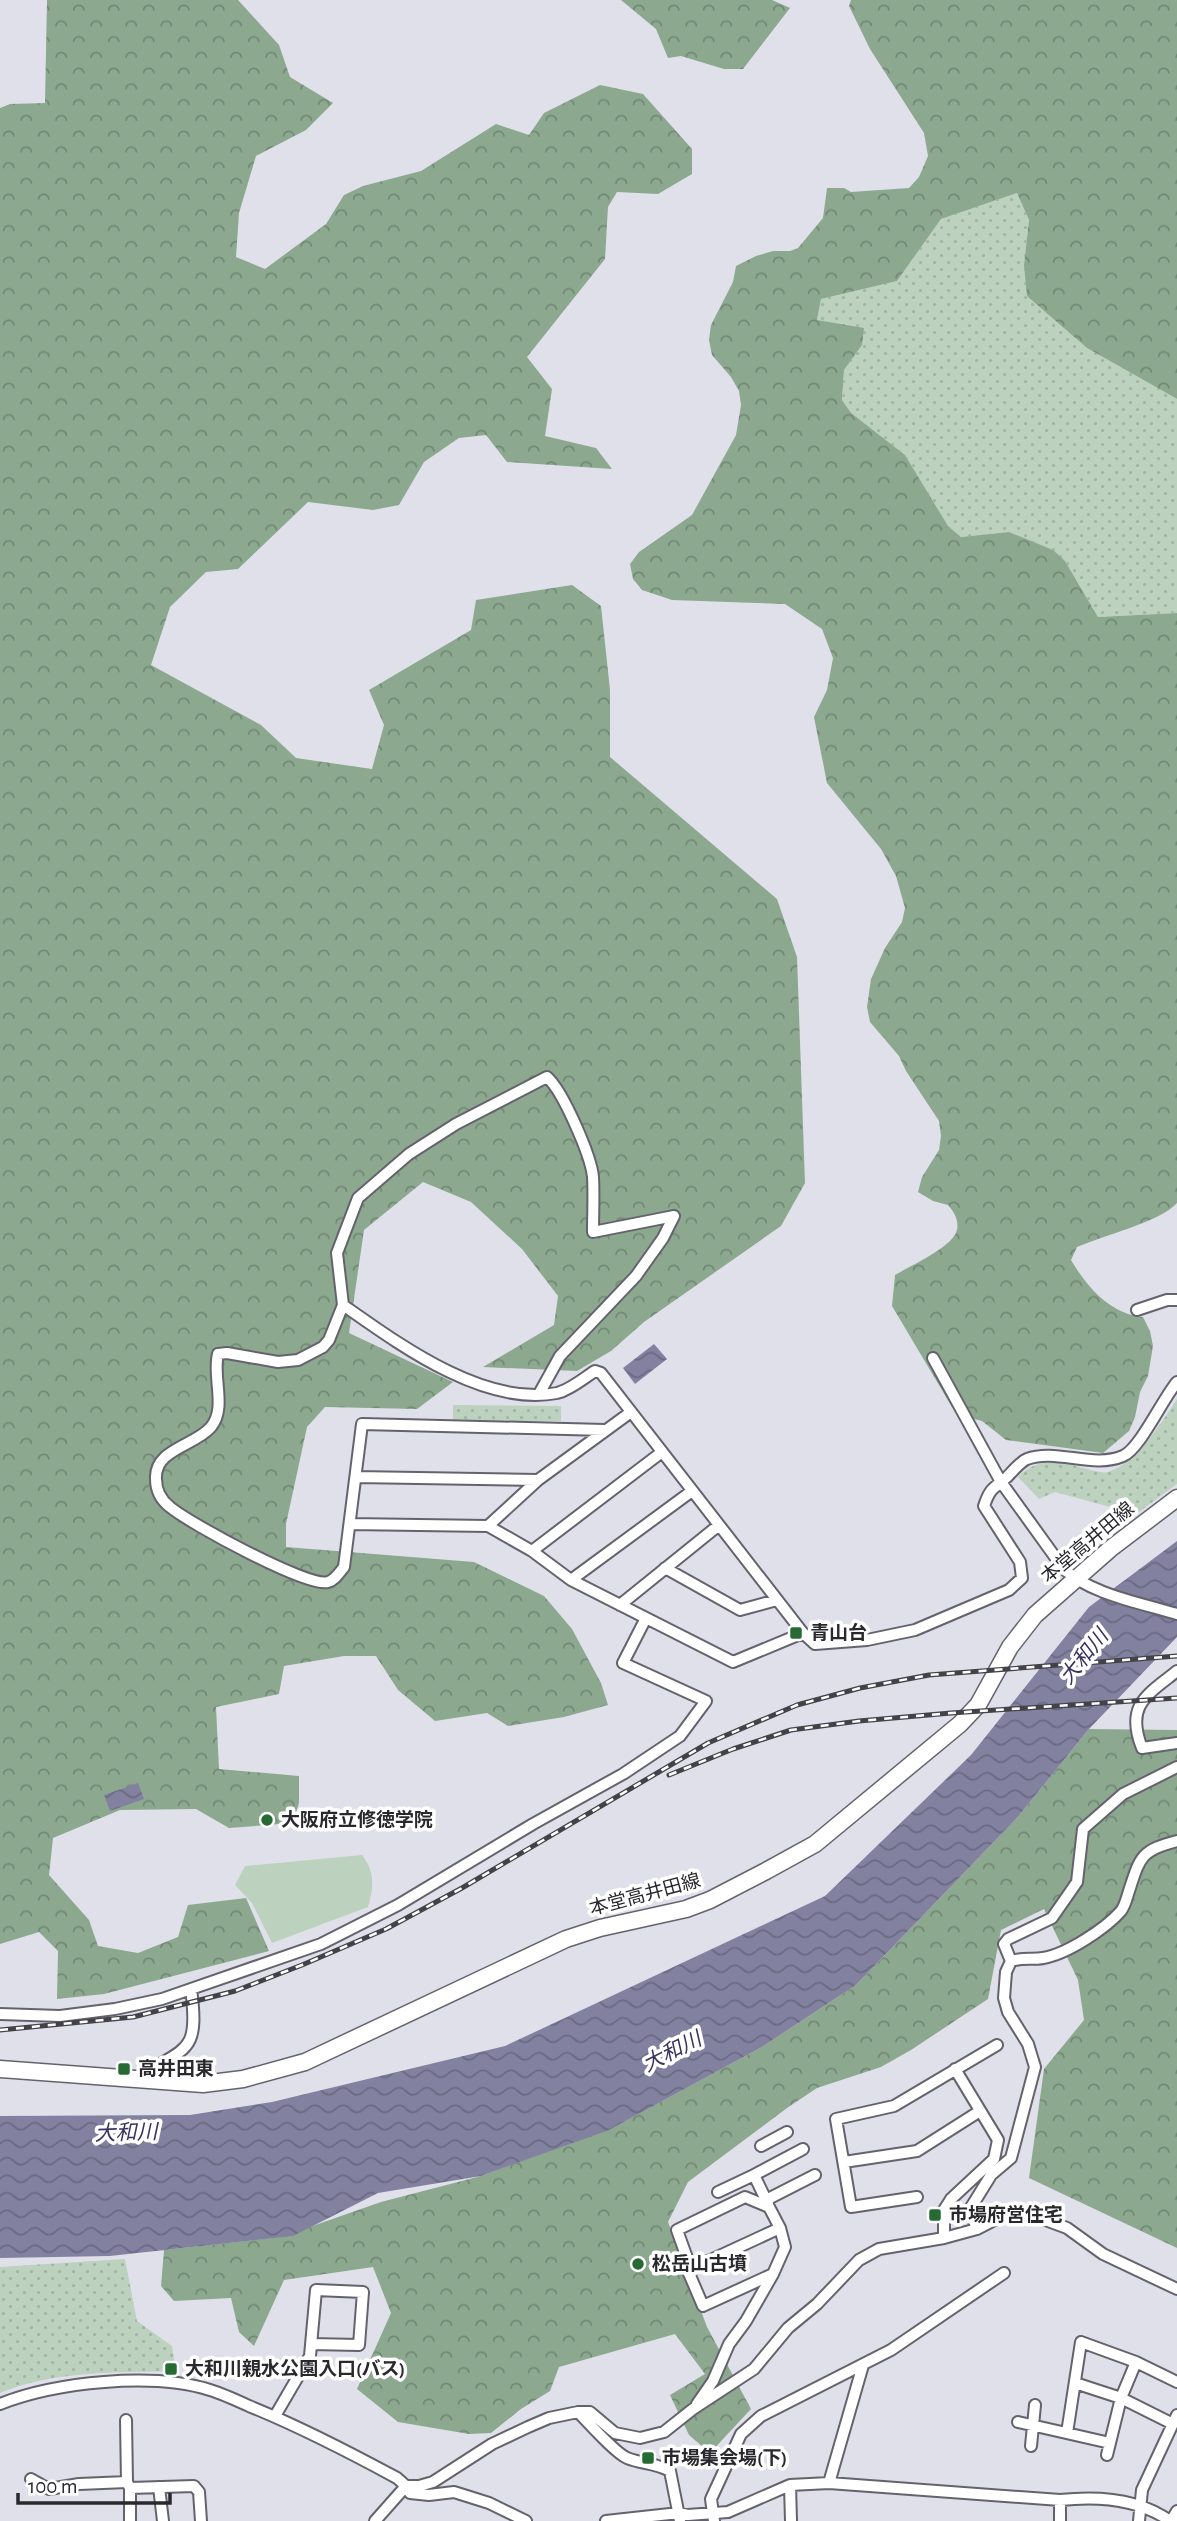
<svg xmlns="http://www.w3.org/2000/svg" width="1177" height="2521" font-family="'Alegreya Sans','Noto Sans JP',sans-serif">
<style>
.grass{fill:url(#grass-dots)}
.forest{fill:url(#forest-crowns)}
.garden{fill:#bcd2be}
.water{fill:url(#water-waves)}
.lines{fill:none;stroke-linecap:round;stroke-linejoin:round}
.street-casing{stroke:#64636d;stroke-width:14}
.secondary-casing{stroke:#64636d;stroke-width:19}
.street{stroke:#fff;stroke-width:10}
.secondary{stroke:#fff;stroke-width:16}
.rail-casing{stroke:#434248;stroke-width:5}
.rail{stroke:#fff;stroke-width:2.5;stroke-dasharray:8;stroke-linecap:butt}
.poi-dot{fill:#266a34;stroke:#fff;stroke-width:2.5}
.labels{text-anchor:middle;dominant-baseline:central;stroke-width:7;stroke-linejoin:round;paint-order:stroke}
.street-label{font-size:19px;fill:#29282d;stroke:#fff}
.poi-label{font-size:19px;font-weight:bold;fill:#29282d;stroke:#fff;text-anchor:start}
.water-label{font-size:21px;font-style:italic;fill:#38325f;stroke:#fff}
</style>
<defs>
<pattern id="grass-dots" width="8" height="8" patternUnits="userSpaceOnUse" patternTransform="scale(1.75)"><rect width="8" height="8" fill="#bcd2be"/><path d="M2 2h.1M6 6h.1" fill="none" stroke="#a2b4a4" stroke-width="1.8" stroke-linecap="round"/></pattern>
<pattern id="forest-crowns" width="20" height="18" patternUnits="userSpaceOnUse" patternTransform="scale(1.75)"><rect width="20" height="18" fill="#8ca88f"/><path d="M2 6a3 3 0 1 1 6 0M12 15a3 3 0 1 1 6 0" fill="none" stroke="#728975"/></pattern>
<pattern id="water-waves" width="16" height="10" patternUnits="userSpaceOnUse" patternTransform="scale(1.75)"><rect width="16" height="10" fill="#8381a0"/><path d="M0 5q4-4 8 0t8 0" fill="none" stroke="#6b6a83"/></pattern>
</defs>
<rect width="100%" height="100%" fill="#e0e0eb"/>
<path class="grass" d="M1017,193l12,27 -5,45 63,83 90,51v214l-79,4 -33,-56 -56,-29 -48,5 -13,-10 -43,-72 -55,-42 -8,-13 2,-30 18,-25 -45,-24 4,-22 76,-18 44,-62z
M1177,1399v85l-41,30 -81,-22 -16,7 -21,-22c19,-21 44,-15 69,-8 7,1 15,5 21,3 27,-8 55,-51 69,-73z
M453,1405l108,1v15h-108z
M125,2259l12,62 35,25 4,25c-60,2 -120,-1 -176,22v-126z"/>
<path class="forest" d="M47,0h191l41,45 11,32 43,26 -27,27 -50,26 -17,57 -3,44 29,12 61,-45 18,-29 19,-9 58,-15 75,-47 33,11 15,-22 56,-28 43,9 49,55v25l-34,20 -41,-2 -9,15 -3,52 -78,98 25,32 -7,47 51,12 16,21 -105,-7 -21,-27 -27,3 -35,24 -25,43 -26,5 -65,-8 -70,67 -32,3 -36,35 -19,58 110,60 35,33 76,11 12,-44 -15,-35 102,-60 5,-30 96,-15 29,21 9,84v67l167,142 20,58 8,226 -24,43 -137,96 -33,29 -34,20 -94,-4 71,-42 4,-29 -36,-47 -51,-47 -48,-20 -59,48 -15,103 104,49 -36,27 -92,-2 -18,20 -21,97v23l188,15 70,34 28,33 29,54 7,22 -44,12 -56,9 -21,-13 -52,8 -37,-31 -22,-34h-32l-60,10 -5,28 -63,13 3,62 80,7v27l-6,20 -64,5 -33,-19 -76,1 -67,28 -4,37 40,45 9,26 40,7 40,-16 10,-32 58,-7 23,53 -165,43 -47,5 1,-48 -19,-19 -39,12v-1836l10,-4 35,-1z
M621,0h151l18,8 -47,61h-19l-43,-13 -13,2 -12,-29z
M851,0h326v399l-90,-51 -60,-52 -3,-31 5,-45 -12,-27 -76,26 -44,62 -76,18 -4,21 47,8 -2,17 -18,25 -2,30 9,13 54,42 43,71 13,11 48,-5 44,18 12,11 33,56 79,-4v590c-15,18 -75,33 -100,44l-6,13c16,27 39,54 72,57l7,14 3,15 -5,30 -8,16 -5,25 -6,14 -26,22 -97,-13 -24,-19 -15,-4 -15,-10 -60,-101 3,-31c15,-9 58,-28 62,-45 2,-10 -3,-18 -9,-25l-15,-4 -15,-9 4,-15 17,-27 2,-14 -2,-15 -33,-50 -7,-15 -29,-34 -3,-15 4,-28 14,-31 17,-26 3,-14 -9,-32 -15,-27 -54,-66 -13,-66 13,-27 6,-32 -11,-29 -37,-25 -113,-4 -30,-10 -9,-11 -3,-15 9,-12 53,-37 44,-80 5,-30 -2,-14 -8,-14 -19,-22 -3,-15 2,-15 22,-43 3,-16 20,-10 17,-5h17l8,-3 25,-30 4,-30h17l7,4 58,-4 10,-11 9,-21 -4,-23 -54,-84 -21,-43z
M1089,1729l88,1v518l-148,-70 15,-109 40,-49 -6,-40 -34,-71 -43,21 -13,69 -77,51 -30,17 -64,21 -30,20 -99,74 -20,40 39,105 44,82 -41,44 -21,-18 -19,-40 35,-21 -30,-40 -116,33 -9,24 -29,18 -30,24 -22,1 -71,-12 -41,-33 34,-76 -18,-46 -89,13 -30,66 -15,-14 -8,-34 -57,3 -13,-15 3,-36 117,-13 100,-35 100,-26 135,-50 146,-79 94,-62 161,-167z"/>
<path class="garden" d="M362,1855c13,16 12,33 6,52l-96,36 -20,-40 -17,-18 10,-19z"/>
<path class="water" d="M654,1344l13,15 -32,25 -12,-16z
M1177,1541v96l-88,92 -72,89 -161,167 -94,62 -153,83 -128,46 -103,17 -85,43 -183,20 -110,2v-142l190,-1 82,-13 233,-56 320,-150 146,-141 118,-148z
M138,1783l6,16 -34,12 -6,-16z"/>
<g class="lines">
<g class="street-casing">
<path id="street" d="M343,1305c57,40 141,102 214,88 13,-3 27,-15 38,-22l6,2 202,260 12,11 52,-4 48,-10 94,-40 13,-12 -2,-16 -36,-56c6,-18 9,-17 23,-29 5,-5 13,-15 20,-18 29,-11 66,10 96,-3 17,-7 40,-58 54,-74
M1137,1310l30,-10h10
M933,1358l68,124 62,86c26,26 78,35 114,46
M539,1394l21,-38 76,-80 27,-38 11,-22 -81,16c0,-18 1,-37 0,-55 -2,-21 -30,-86 -46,-100l-91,47 -47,30 -51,44 -21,55 6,52 -14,35 -6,7 -25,13 -20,2 -51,-9 -9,1c-6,22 9,54 -7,73 -16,19 -57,22 -55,52 0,11 5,21 14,28 19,16 138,81 158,75 7,-2 11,-9 16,-15l18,-143 243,6
M356,1477l182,3
M350,1524l138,2 44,25 39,29 162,82 70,-29
M488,1526l50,-46 93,-68
M532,1551l130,-99
M665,1568l75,42 37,-10
M571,1580l121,-89
M620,1605l99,-80
M1177,1671c-30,24 -52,34 -35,77l35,-5
M1011,1961l-7,-17 4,-5 44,-21 25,-36 6,-53 40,-35 54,-27
M0,2014l60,2 55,-7 47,-10 159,-55 77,-39 135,-81 90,-50 57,-38 26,-35 -83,-38 23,-45
M136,2079c49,-33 64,-23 55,-90
M761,2146l26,-14
M844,2162l73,-11 63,-40
M754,2175l14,29
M718,2192l36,-17 49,-26
M917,2197l-66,10 -15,-88 58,-13 103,-61
M766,2200l49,-25
M977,2229l-7,-20 21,-34 20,-17 24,-91 -7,-23 -20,-32 -4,-14 2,-26 5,-11c12,-4 21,-1 32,-3 24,-4 62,-29 78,-47 4,-5 6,-14 8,-20 11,-34 12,-41 48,-50
M944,2238v-28l7,-11 43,-40 4,-19 -43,-71
M691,2269l89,-41
M1075,2383l46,15 50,25
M0,2404c56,-22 152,-32 210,-14 13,4 26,10 39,16 52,21 100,46 148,72l9,8 4,7 19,2 25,-3 35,11 37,18
M697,2404l16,-23 16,-37 17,-23 27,-47 12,-27 -5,-19 -11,-21 -24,-10 -68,33 14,39 -3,2 15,35 70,-32
M578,2412c11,11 36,40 49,46 15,6 29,5 43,13l10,50
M275,2416l35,-60 6,-66 47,2 -4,53 -48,-1
M126,2420l1,62
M1018,2422l92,21
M1067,2433l14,-91 55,20 41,20
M1031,2446l4,-41
M1107,2455l14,-57 15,-36
M31,2479l18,10 30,-5 48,-2 3,6 64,-2 5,6 2,29
M829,2483l34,-118
M790,2485l1,36
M159,2487l4,34
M130,2488v33
M1060,2500v21
M375,2521l31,-35h13l14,-4 59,-38 36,-17 21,-9 29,-6h12l25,21 25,5 24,-6 29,-23 61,-40 34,-41 29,-24 42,-44 20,-11 65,-11 33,-9 27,-14 36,3 27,10 36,26 74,35
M606,2521l73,-8 9,2 40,-3 62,-27 39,-2 231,17c37,-4 78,-2 110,21
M714,2521l-3,-22 30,-65 20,-18 130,-66 113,-77
M1139,2521l3,-31 35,-75
M1171,2521l6,-10"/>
</g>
<g class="secondary-casing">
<path id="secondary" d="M0,2069l203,15 40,-5 62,-17 261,-123 34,-11 86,-19 24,-9 56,-29 49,-27 145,-120 18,-19 32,-58 25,-32 75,-66 67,-51"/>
</g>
<use href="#street" class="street"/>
<use href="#secondary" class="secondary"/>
<g class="rail-casing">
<path id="rail" d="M669,1775l64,-26 58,-19 68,-9 92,-8 226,-15
M0,2030l133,-13 102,-26 67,-26 84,-36 76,-41 246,-145 89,-38 63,-17 69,-13 248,-19"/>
</g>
<use href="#rail" class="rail"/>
</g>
<g class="poi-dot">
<rect x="789" y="1626" width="14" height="14" rx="3.5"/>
<circle cx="267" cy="1820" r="7"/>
<rect x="117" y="2062" width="14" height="14" rx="3.5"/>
<rect x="928" y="2208" width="14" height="14" rx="3.5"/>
<circle cx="638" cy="2264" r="7"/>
<rect x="164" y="2362" width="14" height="14" rx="3.5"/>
<rect x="641" y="2451" width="14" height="14" rx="3.5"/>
</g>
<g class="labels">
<g class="street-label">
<text transform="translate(1088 1543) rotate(-40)">本堂高井田線</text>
<text transform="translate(645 1895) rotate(-15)">本堂高井田線</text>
</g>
<g class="poi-label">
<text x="810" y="1633">青山台</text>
<text x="281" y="1820">大阪府立修徳学院</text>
<text x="138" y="2069">高井田東</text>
<text x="949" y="2215">市場府営住宅</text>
<text x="652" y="2264">松岳山古墳</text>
<text x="185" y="2369">大和川親水公園入口(バス)</text>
<text x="662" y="2458">市場集会場(下)</text>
</g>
<g class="water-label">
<text transform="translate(1084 1657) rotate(-51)">大和川</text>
<text transform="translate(672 2052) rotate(-27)">大和川</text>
<text transform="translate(126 2133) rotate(-2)">大和川</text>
</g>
</g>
<path d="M18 2493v10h152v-10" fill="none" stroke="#29282d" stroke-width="3.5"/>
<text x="28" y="2493" font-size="21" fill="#29282d" stroke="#ffffff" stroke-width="5" paint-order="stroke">100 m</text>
</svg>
